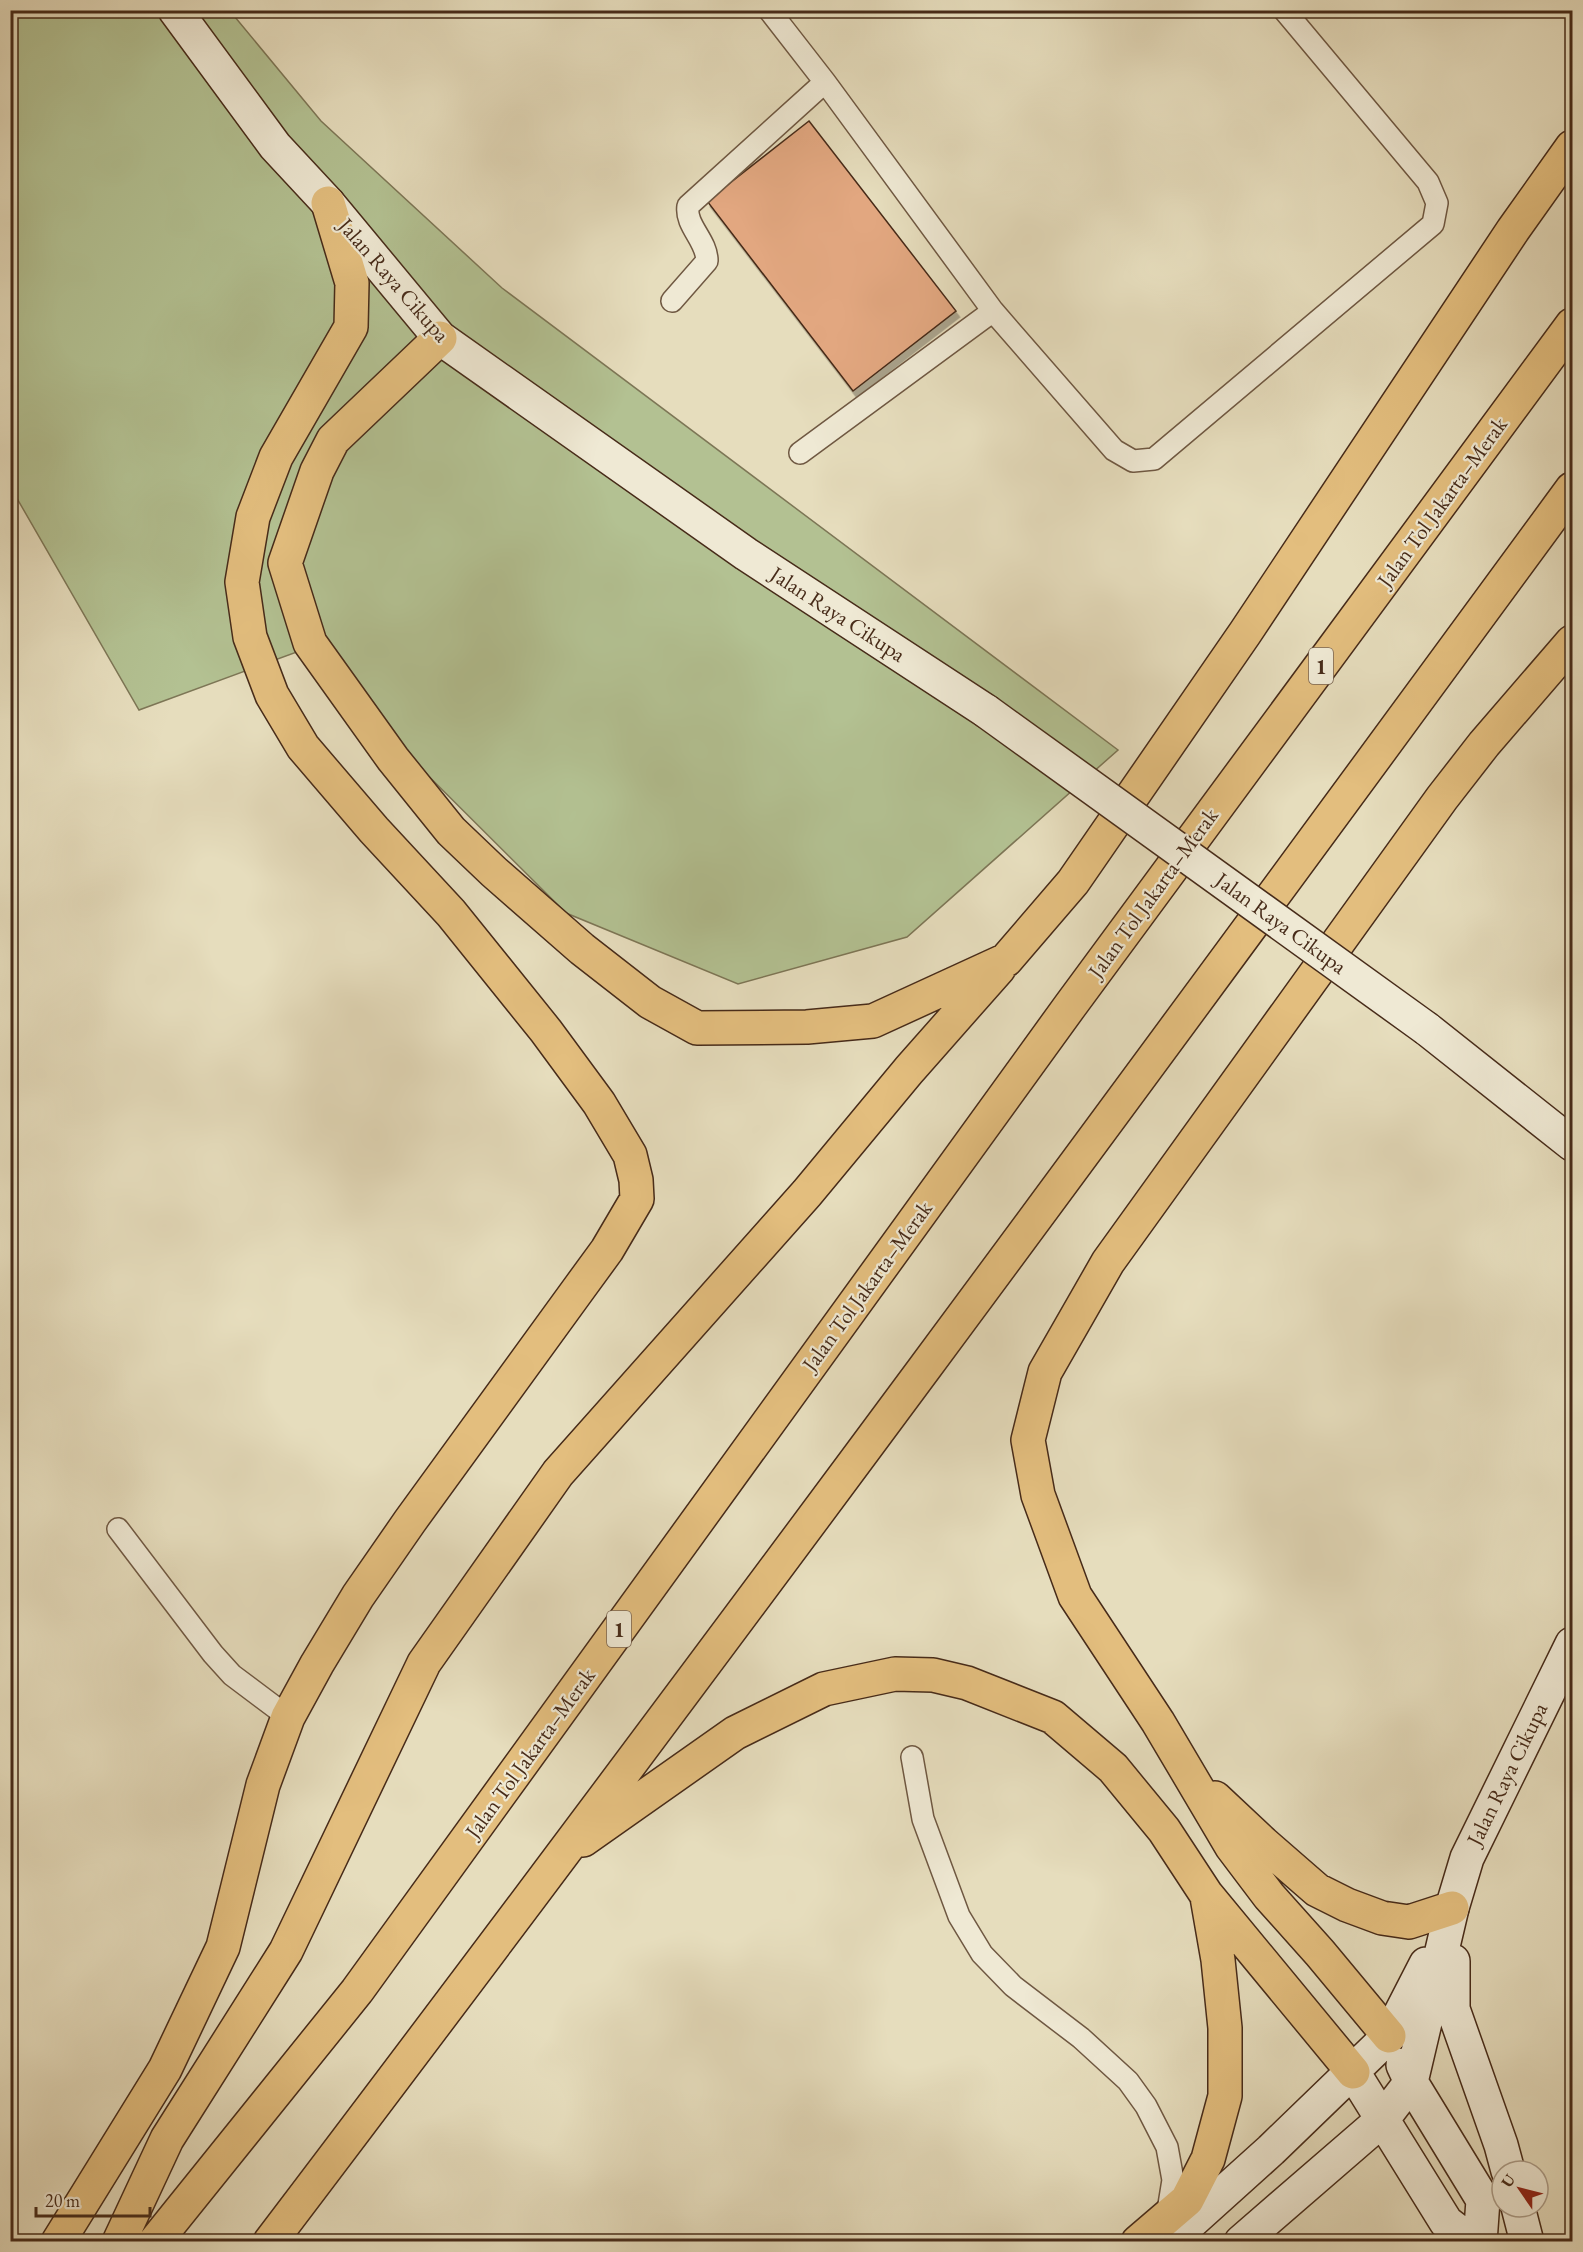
<svg xmlns="http://www.w3.org/2000/svg" width="1583" height="2252" font-family="'EB Garamond',serif">
<style>
.green{fill:#b3c192;stroke:#7d7656;stroke-width:1.5}
.building{fill:#e2a780;stroke:#472b19;stroke-width:1.5;filter:url(#shadow)}
.lines{fill:none;stroke-linecap:round;stroke-linejoin:round}
.lane-casing{stroke:#6f5842;stroke-width:24}
.secondary-casing{stroke:#472b19;stroke-width:36}
.highway-casing{stroke:#472b19;stroke-width:36}
.lane{stroke:#efe9d4;stroke-width:21}
.secondary{stroke:#efe9d4;stroke-width:33}
.highway{stroke:#e3be7e;stroke-width:33}
.secondary-bridge-casing{stroke:#472b19;stroke-width:36;stroke-linecap:butt}
.secondary-bridge{stroke:#efe9d4;stroke-width:33}
.labels{text-anchor:middle;dominant-baseline:central;stroke-width:4.5;stroke-linejoin:round;paint-order:stroke}
.shield{fill:#efe9d4;stroke:#796451;stroke-width:1.5}
.shield-label{font-size:21px;font-weight:bold;fill:#472b19}
.street-label{font-size:22px;fill:#472b19;stroke:#efe9d4}
</style>
<defs>
<filter id="shadow"><feDropShadow dx="3.5" dy="6" stdDeviation="0" flood-color="#0004"/></filter>
</defs>
<rect width="100%" height="100%" fill="#e6ddbd"/>
<filter id="stains"><feTurbulence type="fractalNoise" baseFrequency=".00333" numOctaves="4"/><feColorMatrix values="0 0 0 0 .2 0 0 0 0 .09 0 0 0 0 .02 0 0 0 .5 -.17"/></filter>
<radialGradient id="worn" r=".72"><stop offset=".6" stop-color="#630" stop-opacity="0"/><stop offset="1" stop-color="#630" stop-opacity=".3"/></radialGradient>
<path class="green" d="M10,11h220l91,110 181,167 616,462 -211,187 -169,47 -172,-71 -264,-263 -163,60 -128,-222z"/>
<path class="building" d="M809,121l147,190 -103,80 -146,-190z"/>
<g class="lines">
<g class="lane-casing">
<path id="lane" d="M769,10l56,72 168,229 121,139 19,11 21,-2 279,-235 4,-21 -9,-21 -144,-172
M672,301l35,-40c0,-21 -22,-35 -19,-55l137,-124
M800,453l193,-142
M118,1529l95,125 19,21 56,42
M912,1757l11,62 36,97 23,38 31,32 68,52 47,43 18,25 21,41 6,33 -6,37"/>
</g>
<g class="secondary-casing">
<path id="secondary" d="M175,10l100,136 53,57 112,135 306,216 240,157
M1427,1029l145,115
M1453,1961v48l48,136 7,26
M1403,2065l8,17 72,118 -3,42
M1353,2072l93,150 26,20
M1518,2207l9,35
M1161,2242l19,-10 91,-82 118,-114 37,-72
M1241,2242l141,-122 29,-38 41,-174 15,-50 105,-214"/>
</g>
<g class="highway-casing">
<path id="highway" d="M440,338l-107,102 -16,31 -32,92 25,80 83,116 58,72 43,41 88,77 68,53 47,26 110,-1 66,-6 133,-61 67,-78 172,-249 268,-403 59,-83
M1215,1798l48,45 54,47 30,15 35,13 27,4 43,-14
M583,1840l152,-107 89,-44 71,-15 38,1 34,8 86,34 60,51 51,62 42,64 147,178
M1389,2036l-69,-83 -51,-57 -37,-49 -74,-125 -83,-126 -37,-101 -10,-55 17,-68 63,-110 334,-464 42,-54 88,-102
M58,2242l107,-173 58,-122 40,-162 25,-68 29,-53 41,-68 52,-75 170,-234 27,-37 30,-51 -1,-19 -6,-25 -31,-52 -53,-72 -95,-118 -77,-83 -71,-83 -31,-52 -22,-58 -8,-55 11,-65 23,-60 75,-130 1,-44 -24,-80
M119,2242l48,-103 119,-188 138,-288 134,-190 249,-280 102,-123 90,-102
M155,2242l202,-251 713,-985 502,-681
M270,2242c440,-580 872,-1167 1302,-1753
M1138,2242l49,-42 21,-41 17,-63v-68l-7,-68 -11,-63"/>
</g>
<use href="#lane" class="lane"/>
<use href="#secondary" class="secondary"/>
<use href="#highway" class="highway"/>
<g class="secondary-bridge-casing">
<path id="secondary-bridge" d="M986,711l441,318"/>
</g>
<use href="#secondary-bridge" class="secondary-bridge"/>
</g>
<g class="labels">
<g class="shield">
<rect x="1309" y="648" width="24" height="36" rx="4.5"/>
<rect x="607" y="1611" width="24" height="36" rx="4.5"/>
</g>
<g class="shield-label">
<text x="1321" y="666">1</text>
<text x="619" y="1629">1</text>
</g>
<g class="street-label">
<text transform="translate(394 280) rotate(49)">Jalan Raya Cikupa</text>
<text transform="translate(1442 502) rotate(-54)">Jalan Tol Jakarta–Merak</text>
<text transform="translate(838 614) rotate(33)">Jalan Raya Cikupa</text>
<text transform="translate(1153 893) rotate(-54)">Jalan Tol Jakarta–Merak</text>
<text transform="translate(1281 923) rotate(36)">Jalan Raya Cikupa</text>
<text transform="translate(867 1286) rotate(-54)">Jalan Tol Jakarta–Merak</text>
<text transform="translate(530 1753) rotate(-54)">Jalan Tol Jakarta–Merak</text>
<text transform="translate(1507 1774) rotate(-64)">Jalan Raya Cikupa</text>
</g>
</g>
<rect width="1583" height="2252" fill="none" stroke="#e6ddbd" stroke-width="36"/>
<rect x="12" y="12" width="1559" height="2228" fill="none" stroke="#472b19" stroke-width="3"/>
<rect x="18" y="18" width="1547" height="2216" fill="none" stroke="#472b19" stroke-width="1.5"/>
<g transform="translate(1520 2189) rotate(305)"><circle r="28" fill="#efe9d4" stroke="#ac9d89" stroke-width="1.5"/>
<path d="M0-4.5L10 22L0 15L-10 22Z" fill="#8f2418"/>
<text y="-9" font-size="16" font-weight="bold" text-anchor="middle" fill="#472b19">U</text>
</g>
<path d="M36 2207v9h114v-9" fill="none" stroke="#472b19" stroke-width="3"/>
<text x="45" y="2207" font-size="18" fill="#472b19" stroke="#efe9d4" stroke-width="4.5" paint-order="stroke">20 m</text>
<rect width="100%" height="100%" filter="url(#stains)"/>
<rect width="100%" height="100%" fill="url(#worn)"/>
</svg>
